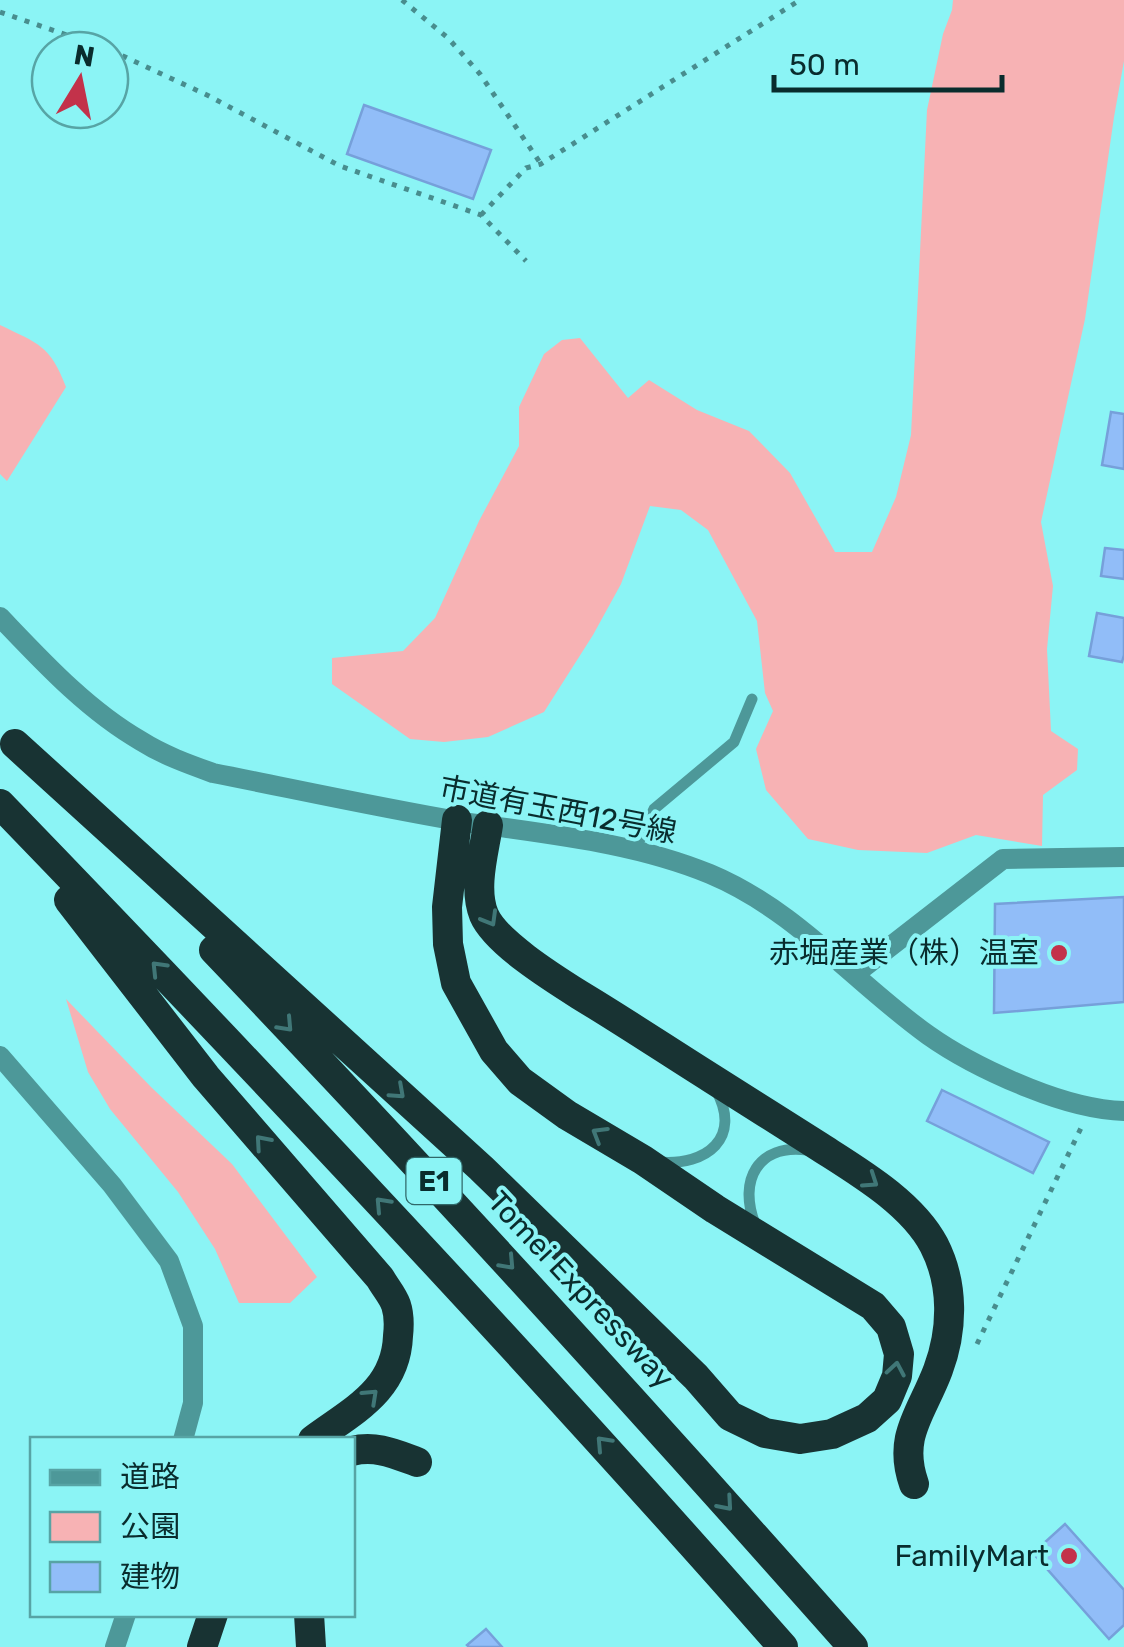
<svg xmlns="http://www.w3.org/2000/svg" width="1124" height="1647" font-family="Rubik,'Noto Sans JP',sans-serif">
<style>
.green{fill:#f7b2b4}
.building{fill:#91bdf8;stroke:#76a0da;stroke-width:2.5}
.lines{fill:none;stroke-linecap:round;stroke-linejoin:round}
.path{stroke:#488d8e;stroke-width:5;stroke-dasharray:5 8;stroke-linecap:butt}
.service{stroke:#4d9899;stroke-width:11}
.minor{stroke:#4d9899;stroke-width:20}
.tertiary{stroke:#4d9899;stroke-width:20}
.motorway{stroke:#183333;stroke-width:30}
.oneway{stroke:#407777}
.poi-dot{fill:#c3324a;stroke:#8bf4f5;stroke-width:4}
.labels{text-anchor:middle;dominant-baseline:central;stroke-width:8;stroke-linejoin:round;paint-order:stroke}
.shield{fill:#8bf4f5;stroke:#306869;stroke-width:2.5}
.shield-label{font-size:28px;font-weight:bold;fill:#092c2d}
.street-label{font-size:30px;fill:#092c2d;stroke:#8bf4f5}
.poi-label{font-size:30px;fill:#092c2d;stroke:#8bf4f5;text-anchor:end}
</style>
<rect width="100%" height="100%" fill="#8bf4f5"/>
<path class="green" d="M953,0h171v61l-10,56 -29,202 -44,203 12,64 -6,63 4,82 27,18 -1,21 -34,25 -1,51 -66,-11 -49,18 -69,-3 -50,-11 -42,-49 -10,-41 17,-38 -8,-18 -8,-72 -49,-91 -27,-20 -31,-4 -29,78 -28,51 -49,77 -56,25 -44,5 -34,-3 -78,-55v-26l71,-7 32,-33 44,-97 40,-75v-39l25,-53 18,-14 18,-2 48,60 21,-18 48,30 52,21 41,42 45,79h37l24,-55 15,-62 16,-325 16,-76 9,-24z
M0,325c39,19 50,20 66,62l-59,94 -7,-7z
M66,999l85,88 81,77 85,113 -27,26h-51l-24,-54 -37,-57 -68,-83 -22,-37z"/>
<path class="building" d="M364,105l127,45 -18,49 -126,-45z
M1111,412l13,2v55l-22,-4z
M1105,548l19,2v29l-23,-3z
M1097,613l27,5v37l-2,7 -33,-6z
M1124,897v105l-130,11 1,-109z
M942,1090l107,52 -16,31 -106,-52z
M1065,1524l59,66v35l-15,14 -76,-86z
M486,1629l16,18h-33l-2,-2z"/>
<g class="lines">
<path class="path" d="M402,0l46,38 32,36 61,90
M0,12l110,38 99,46 131,70 141,49 45,46
M481,215l45,-47 15,-4 259,-164
M977,1344l104,-216"/>
<path class="service" d="M635,850l19,-41 80,-67 18,-43
M659,1162c48,4 83,-24 57,-72
M755,1224c-17,-44 3,-80 52,-74"/>
<path class="minor" d="M855,974l148,-115 121,-2"/>
<path class="tertiary" d="M0,617c42,44 87,93 141,124 22,14 47,23 72,32 81,16 163,34 245,48 84,13 172,20 252,53 86,36 144,108 218,161 31,22 66,39 101,53 30,12 62,22 95,23
M0,1056l112,129 57,76 24,65v77l-10,37
M115,1647l11,-33"/>
<path class="motorway" d="M15,744l466,424 215,209 34,39 35,17 35,6 32,-5 35,-16 20,-18 10,-24 2,-22 -8,-27 -18,-21 -158,-97 -72,-49 -76,-45 -47,-34 -26,-30 -38,-68 -8,-39 -1,-37 10,-87
M0,804c267,276 530,555 783,843
M488,825c-4,27 -15,63 -4,90 12,28 72,65 99,82 43,26 85,54 128,81 36,23 73,46 109,69 39,25 92,56 114,98 20,39 19,85 4,125 -16,43 -41,66 -24,114
M69,900l137,177 174,201c5,9 13,18 16,27 3,9 3,22 2,31 -2,55 -46,75 -85,104
M214,950c218,228 430,461 639,697
M352,1451c24,-6 43,3 65,11
M309,1614l2,33
M202,1647l11,-33"/>
</g>
<defs><path id="oneway-chevron" d="M-2-3.5L2.5 0L-2 3.5" fill="none" stroke-width="1.6" stroke-linecap="round" stroke-linejoin="round" transform="scale(2.5)"/></defs>
<g class="oneway">
<use href="#oneway-chevron" transform="translate(490 919) rotate(60)"/>
<use href="#oneway-chevron" transform="translate(158 968) rotate(-134)"/>
<use href="#oneway-chevron" transform="translate(286 1025) rotate(47)"/>
<use href="#oneway-chevron" transform="translate(398 1092) rotate(42)"/>
<use href="#oneway-chevron" transform="translate(599 1134) rotate(-149)"/>
<use href="#oneway-chevron" transform="translate(262 1142) rotate(-131)"/>
<use href="#oneway-chevron" transform="translate(871 1181) rotate(34)"/>
<use href="#oneway-chevron" transform="translate(382 1204) rotate(-133)"/>
<use href="#oneway-chevron" transform="translate(508 1263) rotate(47)"/>
<use href="#oneway-chevron" transform="translate(896 1369) rotate(-80)"/>
<use href="#oneway-chevron" transform="translate(371 1396) rotate(-43)"/>
<use href="#oneway-chevron" transform="translate(603 1443) rotate(-133)"/>
<use href="#oneway-chevron" transform="translate(726 1504) rotate(49)"/>
</g>
<g class="poi-dot">
<circle cx="1059" cy="953" r="10"/>
<circle cx="1069" cy="1556" r="10"/>
</g>
<g class="labels">
<rect class="shield" x="406.5" y="1158" width="55" height="46" rx="8"/>
<g class="shield-label">
<text x="434" y="1181">E1</text>
</g>
<g class="street-label">
<text transform="translate(558 810) rotate(11)">市道有玉西12号線</text>
<text transform="translate(581 1290) rotate(47)">Tomei Expressway</text>
</g>
<g class="poi-label">
<text x="1039" y="953">赤堀産業（株）温室</text>
<text x="1049" y="1556">FamilyMart</text>
</g>
</g>
<rect x="30" y="1437" width="325" height="180" fill="#8bf4f5" stroke="#57a4a5" stroke-width="2.5"/>
<rect x="50" y="1470" width="50" height="15" fill="#4d9899" stroke="#57a4a5" stroke-width="2.5"/>
<text x="120" y="1487" font-size="30" fill="#092c2d">道路</text>
<rect x="50" y="1512" width="50" height="30" fill="#f7b2b4" stroke="#57a4a5" stroke-width="2.5"/>
<text x="120" y="1537" font-size="30" fill="#092c2d">公園</text>
<rect x="50" y="1562" width="50" height="30" fill="#91bdf8" stroke="#57a4a5" stroke-width="2.5"/>
<text x="120" y="1587" font-size="30" fill="#092c2d">建物</text>
<g transform="translate(80 80) rotate(10)"><circle r="48" fill="#8bf4f5" stroke="#57a4a5" stroke-width="2.5"/>
<path d="M0-8L18 38L0 25L-18 38Z" fill="#c3324a"/>
<text y="-15" font-size="28" font-weight="bold" text-anchor="middle" fill="#092c2d">N</text>
</g>
<path d="M774 75v15h228v-15" fill="none" stroke="#092c2d" stroke-width="5"/>
<text x="789" y="75" font-size="30" fill="#092c2d" stroke="#8bf4f5" stroke-width="8" paint-order="stroke">50 m</text>
</svg>
